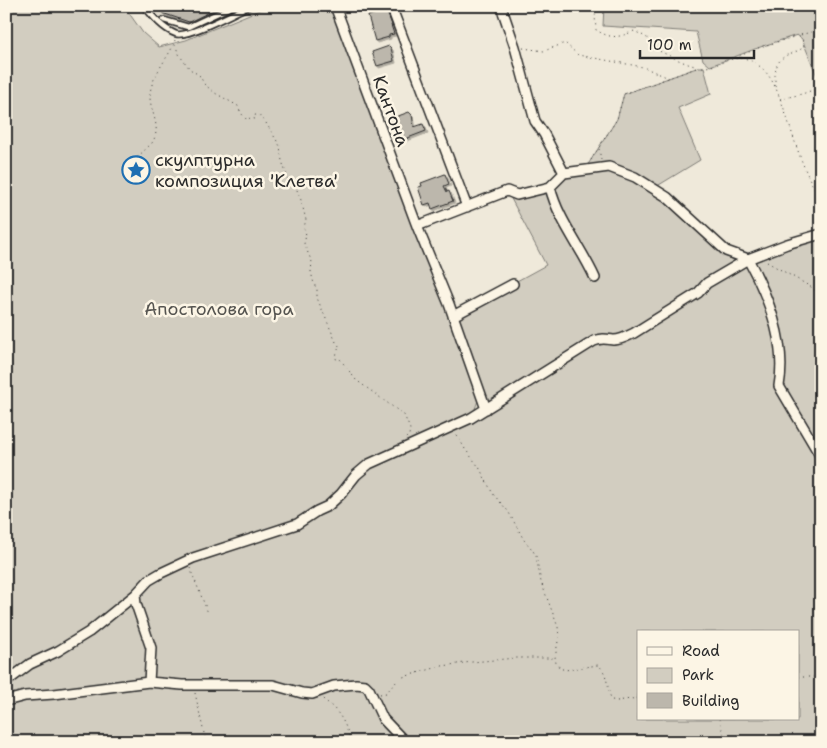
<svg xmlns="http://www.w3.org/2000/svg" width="827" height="748" font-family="'Shantell Sans',sans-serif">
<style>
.built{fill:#e0dacc}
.green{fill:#d2cdc0;stroke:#7e7c76;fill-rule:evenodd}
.building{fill:#bcb7ac;stroke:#2b2b2b;filter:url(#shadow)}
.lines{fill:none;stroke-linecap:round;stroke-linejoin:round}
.lane-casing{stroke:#2b2b2b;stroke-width:8}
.street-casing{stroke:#2b2b2b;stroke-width:12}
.path{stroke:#2b2b2b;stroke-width:1;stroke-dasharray:1 4;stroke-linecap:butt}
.lane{stroke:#fcf5e5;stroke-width:4.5}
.street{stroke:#fcf5e5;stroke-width:9}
.labels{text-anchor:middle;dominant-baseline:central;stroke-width:5;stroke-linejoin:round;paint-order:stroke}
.street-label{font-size:18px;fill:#2b2b2b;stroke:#fcf5e5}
.poi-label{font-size:18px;fill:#2b2b2b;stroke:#fcf5e5;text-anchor:start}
.park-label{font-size:18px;fill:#555450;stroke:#fcf5e5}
</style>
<defs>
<filter id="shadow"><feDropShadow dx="2" dy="2" stdDeviation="0" flood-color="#0004"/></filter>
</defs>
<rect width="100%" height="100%" fill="#efe9da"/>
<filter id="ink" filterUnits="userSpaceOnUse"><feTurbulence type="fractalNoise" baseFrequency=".02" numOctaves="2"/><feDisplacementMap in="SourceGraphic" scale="10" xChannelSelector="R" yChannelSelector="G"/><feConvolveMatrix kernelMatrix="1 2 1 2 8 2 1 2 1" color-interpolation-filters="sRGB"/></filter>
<g filter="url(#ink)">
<path class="built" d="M146,6h92l-42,22 -22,2 -23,-17z"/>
<path class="green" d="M6,6h118l19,27 16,14 27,-7 83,-34h65l145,392 -7,19 14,-9 -33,-92 93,-51 -39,-74 10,4 33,-8 14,-14 16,-2 9,-8 28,-44 7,-25 75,-27h5l7,27 -33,14 22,52 -46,28 72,63 22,8 73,-25v508h-815zM638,632h160v87h-160z
M604,6h217v80l-19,-47 -5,-4 -34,11 -53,20 -7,-6 -7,-28 -93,-6z"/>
<path class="building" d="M158,6h64l-33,16 -27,-9z
M385,10l1,2h1l5,13h-1l3,9 -5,1v2l-14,4 -7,-25z
M389,46l2,2 3,13 -17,5 -5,-14z
M409,112l3,3 2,12 9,-3 3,7 -26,10 -10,-22z
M445,174l4,10 -5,2 3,6 2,-1 4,10 -21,8 -2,-6 -6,2 -6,-18 4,-1 -1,-3z"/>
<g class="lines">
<g class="lane-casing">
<path id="lane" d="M144,6c9,11 19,23 32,28 12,4 60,-22 73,-28
M164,20l24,7 45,-21"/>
</g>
<g class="street-casing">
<path id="street" d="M335,6l82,220 32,78 37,105
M391,6l76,201
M501,6l14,41 20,74 9,13 20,39
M417,226l90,-35 10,4 33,-8
M595,278c-14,-31 -37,-58 -45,-91l14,-14 45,-6 26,10 32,20 59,54 22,8c20,37 39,84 31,127l42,71
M453,316l60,-32
M135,595l1,9 15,44 -2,34
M6,682l24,-18 28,-13 31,-19 46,-37 14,-15 12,-7 32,-15 104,-34 20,-13 11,-5 13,-12 15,-19 13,-11 102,-46 123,-77c8,-3 12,-2 20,-1 7,0 14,-4 20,-7l64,-40 9,-10 41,-24 39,-15 34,-10
M6,701l19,-5 29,-2 95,-12 33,3h91l29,8 10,1 22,-8 22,-2 9,1 4,4 14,30 22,23"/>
</g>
<path class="path" d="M601,6l-6,10 1,14c15,9 22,8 38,1 10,5 21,10 25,20 12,5 31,16 43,16 15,1 30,-13 45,-8 7,2 17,10 21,16 7,9 11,21 15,31 11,31 19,65 38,93
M175,40l-1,3 6,13 10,13 10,7 4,8 11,9 23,13 3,7 6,7 3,-2 5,1v-4h4l7,8 14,23 2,15 6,18 9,11 4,10 5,20 -2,7 2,8 -2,9 8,18 -1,10 3,12 3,5v9l19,44 4,5 -3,4 -1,8h4l16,21 48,35 6,14 -1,6 -4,4
M523,48l21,3 21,-8 13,12 65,12 26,11
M735,58l28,-12 58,-17
M775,86c0,-14 -1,-25 14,-32 5,-2 10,-3 15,-7l-2,-8 -4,-3
M780,99l22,-5 19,-7
M599,149l2,11
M591,160l26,-41 7,-25 75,-27
M123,171l29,-28c10,-16 -1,-29 -2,-45 -1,-19 16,-37 24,-54
M767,262l44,25 10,9
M457,435l8,14 14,18 14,27 15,17 16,29 8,9 4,7 5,26 17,45 1,9 -4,22 1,5 4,5 5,2 33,-5c11,8 8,24 14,35l5,1 21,-3
M190,568l18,45
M798,677h16l7,2
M195,693l11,49
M380,694l6,-1 12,-13 5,-3 39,-11 30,-4 44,-4h38
M323,699c17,13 22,23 28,43
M719,719l7,23"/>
<use href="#lane" class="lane"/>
<use href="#street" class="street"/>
</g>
</g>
<defs>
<g id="sight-ring" transform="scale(1.4375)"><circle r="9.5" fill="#fcf5e5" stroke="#1f6fb2" stroke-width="1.5"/><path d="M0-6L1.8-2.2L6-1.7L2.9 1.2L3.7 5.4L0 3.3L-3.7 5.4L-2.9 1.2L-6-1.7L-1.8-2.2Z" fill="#1f6fb2"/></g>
</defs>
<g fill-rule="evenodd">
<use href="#sight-ring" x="136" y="170"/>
</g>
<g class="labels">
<g class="street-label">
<text transform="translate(391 111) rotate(70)">Кантона</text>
</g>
<g class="poi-label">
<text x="155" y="160">скулптурна<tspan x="155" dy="21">композиция 'Клетва'</tspan></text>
</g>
<g class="park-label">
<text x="219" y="309">Апостолова гора</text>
</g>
</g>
<rect width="827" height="748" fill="none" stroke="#fcf5e5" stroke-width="25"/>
<rect x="12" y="12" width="802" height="723" fill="none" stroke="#2b2b2b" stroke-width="2" filter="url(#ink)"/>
<rect x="637" y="630" width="162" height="90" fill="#fcf5e5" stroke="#a8a49b"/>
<rect x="647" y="647" width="25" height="8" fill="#fcf5e5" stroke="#a8a49b"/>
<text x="682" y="656" font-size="15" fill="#2b2b2b">Road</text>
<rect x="647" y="668" width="25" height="15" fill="#d2cdc0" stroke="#a8a49b"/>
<text x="682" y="680" font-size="15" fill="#2b2b2b">Park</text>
<rect x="647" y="693" width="25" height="15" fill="#bcb7ac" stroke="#a8a49b"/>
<text x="682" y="706" font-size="15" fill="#2b2b2b">Building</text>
<path d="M640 50v8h114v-8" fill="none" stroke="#2b2b2b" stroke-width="2.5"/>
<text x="647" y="50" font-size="15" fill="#2b2b2b" stroke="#fcf5e5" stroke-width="4" paint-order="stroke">100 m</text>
</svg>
